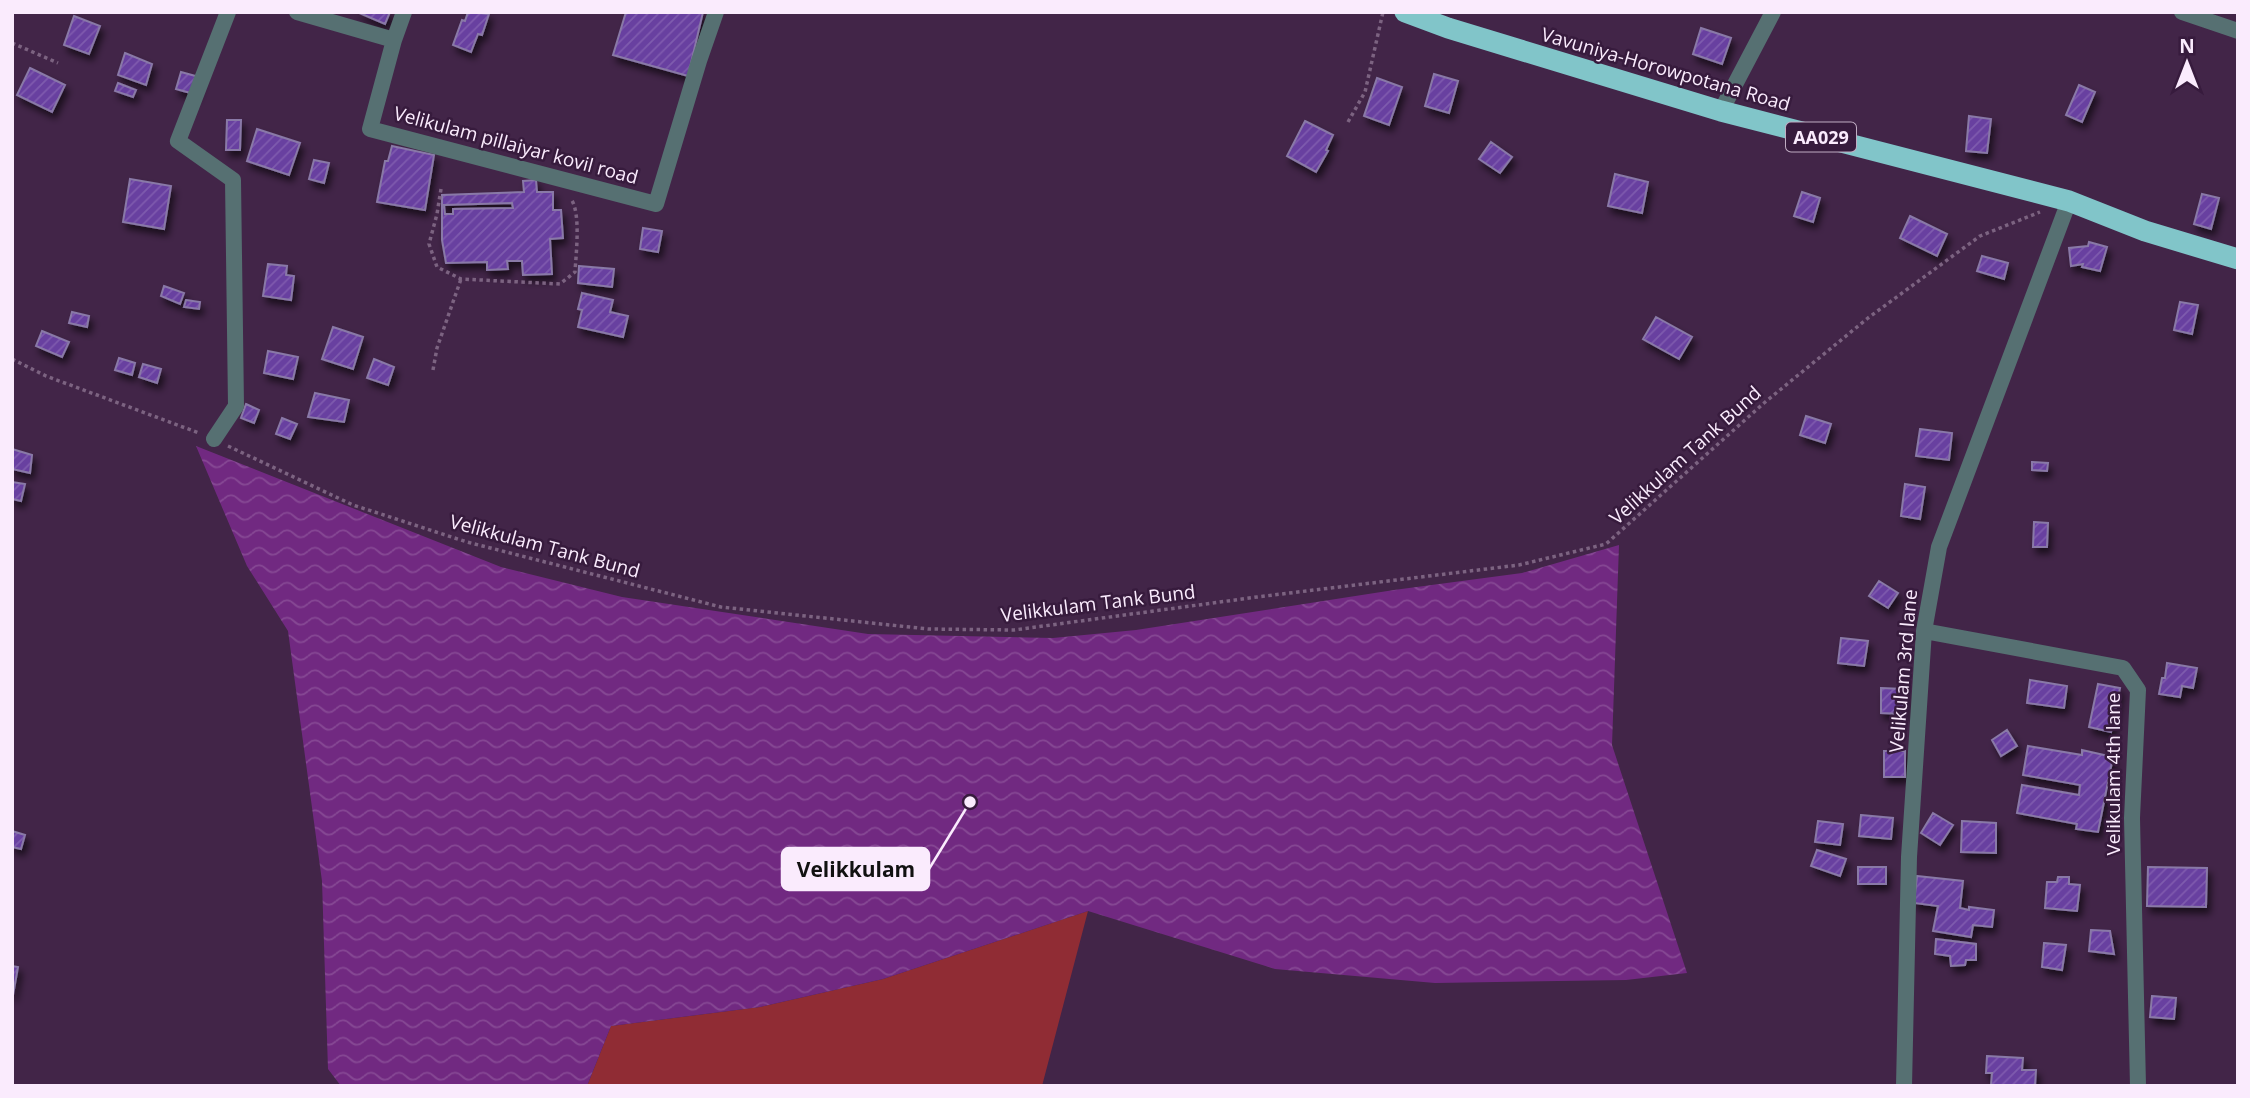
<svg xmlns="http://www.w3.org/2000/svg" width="2250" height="1098" font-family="'Open Sans',sans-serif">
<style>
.green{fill:#902c34}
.water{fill:url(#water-waves)}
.building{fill:url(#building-hatch);stroke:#8979a7;stroke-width:2;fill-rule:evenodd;filter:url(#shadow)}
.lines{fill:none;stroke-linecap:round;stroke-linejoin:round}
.path{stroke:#7c6381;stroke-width:3.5;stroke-dasharray:3.5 3.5;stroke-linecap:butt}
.street{stroke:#567072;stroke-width:16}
.highway{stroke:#81c5c9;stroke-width:21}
.labels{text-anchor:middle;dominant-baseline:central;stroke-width:5;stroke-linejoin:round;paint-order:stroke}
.shield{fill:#371b3d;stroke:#c0adc3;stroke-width:2}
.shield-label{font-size:18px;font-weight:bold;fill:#faebfd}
.street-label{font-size:19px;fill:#faebfd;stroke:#371b3d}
.leader{fill:none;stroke:#faebfd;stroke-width:2.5}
.callout-dot{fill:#faebfd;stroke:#371b3d;stroke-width:2.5}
.callout{fill:#faebfd;stroke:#faebfd;stroke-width:2.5}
.callout-label{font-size:21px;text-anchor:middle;font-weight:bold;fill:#111}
</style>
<defs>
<pattern id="water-waves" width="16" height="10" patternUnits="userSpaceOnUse" patternTransform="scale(1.75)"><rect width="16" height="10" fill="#712981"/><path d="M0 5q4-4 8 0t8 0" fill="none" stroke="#864894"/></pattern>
<pattern id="building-hatch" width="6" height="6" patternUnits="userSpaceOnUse" patternTransform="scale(1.75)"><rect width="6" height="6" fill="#683fa0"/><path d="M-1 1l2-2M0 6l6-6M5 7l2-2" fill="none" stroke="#7e5bae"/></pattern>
<filter id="shadow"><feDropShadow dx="3.5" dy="6" stdDeviation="3.5" flood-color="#0009"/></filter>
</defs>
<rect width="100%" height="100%" fill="#422548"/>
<path class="green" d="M1088,911l-46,175h-455l24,-60 149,-19 123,-28z"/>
<path class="water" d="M196,446l305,121 121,30 246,37 185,4 83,-8 258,-40 128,-17 97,-28 -7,200 75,228 -61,7 -191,3 -160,-14 -187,-58 -205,68 -123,28 -149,19 -24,60h-246l-13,-17 -6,-188 -34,-250 -41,-65z"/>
<path class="building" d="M357,12h33l-5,12z
M468,12l21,2 -7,21 -4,-1 -7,18 -18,-7 9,-25 3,1z
M626,12h77l-15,64 -75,-21z
M74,16l26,10 -11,28 -25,-9z
M1701,28l30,10 -9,26 -29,-10z
M125,53l27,11 -6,21 -28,-10z
M30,68l35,17 -13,27 -35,-17z
M181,72l18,5 -5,17 -18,-5z
M1434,74l24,7 -9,32 -24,-7z
M1377,78l25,9 -13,38 -25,-9z
M118,83l18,7 -3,7 -18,-6z
M2079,85l16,7 -13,30 -16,-7z
M1969,116l22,3 -4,34 -21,-2z
M227,120h14l-1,30h-14z
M1305,121l28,14 -7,15 2,1 -12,21 -29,-16z
M257,129l43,14 -11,32 -42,-14z
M1491,142l21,15 -12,16 -21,-14z
M392,146l42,9 -9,55 -48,-8 8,-41h3z
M314,160l15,3 -5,20 -15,-4z
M1615,174l33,8 -6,31 -34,-7z
M130,179l41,7 -7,43 -41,-7z
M536,180l1,12h16v18h8l2,28 -13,1 2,35 -29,1 -1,-14h-15l1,8 -21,1v-8l-41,1 -4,-23v-45l82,-3 -1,-11zM512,203l1,5 -60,1v5h-8l-1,-9z
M1802,192l18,6 -7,24 -19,-6z
M2202,194l17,4 -8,31 -17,-5z
M1910,216l37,18 -10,22 -37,-18z
M643,228l19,3 -4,21 -18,-3z
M2089,242l18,5 -7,24 -18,-4 1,-3 -12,2 -2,-18 19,-2z
M1982,256l26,7 -4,16 -27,-8z
M268,264l19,2 -1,9 8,1 -3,24 -28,-4z
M579,266l35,3 -2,18 -34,-4z
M164,286l20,7 -4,11 -19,-8z
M582,293l31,7 -3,12 18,4 -5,21 -45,-10 4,-17 -4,-1z
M186,300l14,2 -1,7 -15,-2z
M2180,302l18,3 -6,29 -18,-4z
M72,312l17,4 -2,11 -18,-4z
M1656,317l36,20 -13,22 -36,-20z
M333,327l30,10 -10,32 -31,-10z
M42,331l27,11 -7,15 -26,-11z
M268,351l30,6 -5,22 -29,-6z
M119,358l16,5 -3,12 -17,-5z
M374,359l20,8 -6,18 -21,-7z
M143,364l18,5 -4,14 -18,-6z
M315,393l34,7 -5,22 -36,-5z
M246,404l13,6 -5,13 -13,-5z
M1806,416l25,8 -6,19 -25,-8z
M282,418l15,6 -7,15 -14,-5z
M1920,429l32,4 -3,27 -33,-4z
M12,449l20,6 -2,18 -18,-4z
M2032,462l16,1 -1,8 -15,-1z
M12,482l13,2 -4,17 -9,-2z
M1905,484l20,3 -5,32 -19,-3z
M2034,522l14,1 -1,24h-14z
M1879,581l19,12 -10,15 -19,-12z
M1841,638l27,3 -4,25 -26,-3z
M2167,663l30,5 -4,20 -11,-2 -2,11 -21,-3 3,-16h3z
M2030,680l37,6 -3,22 -37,-5z
M2098,684l22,4 -9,44 -22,-5z
M1881,688l22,1v25l-22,-1z
M2007,730l10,16 -16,10 -9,-16z
M2028,746l54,9v-5l31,7 -15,75 -22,-3 1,-5 -60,-11 5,-28 57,10 1,-10 -57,-10z
M1884,751h21v26h-21z
M1933,813l20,12 -13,20 -19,-12z
M1861,815l32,3 -2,21 -32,-3z
M1818,821l25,3 -3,21 -25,-3z
M1962,821l34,2v30l-35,-1z
M12,831l13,4 -4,14 -9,-2z
M1817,850l29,9 -6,17 -29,-10z
M1858,867h28v17h-28z
M2148,867l59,1 -1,39 -59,-1z
M1917,876l46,5 -3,27 9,2v-3l25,3 -2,17 -19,-2 -2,12 -38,-6 5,-25 -24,-3z
M2058,877h11v7l11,1 -3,26 -32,-3 2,-26h10z
M2091,930l19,1 4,23 -25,-3z
M1936,939l40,5v16h-10l-1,5 -14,1 -1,-10 -15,-2z
M2044,943l22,2 -4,25 -20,-3z
M12,966l6,1 -5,28h-1z
M2152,996l24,2 -2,21 -24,-2z
M1987,1056l36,2 -1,12h14l-1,16h-48l4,-1 1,-12h-6z"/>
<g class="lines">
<path class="path" d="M12,43l46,20
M1348,122l17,-30 18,-80
M441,189l-4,25 -8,30 8,23 24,12 99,5 15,-12c1,-18 6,-59 -4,-73
M12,359l34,17 153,57
M433,370l4,-22 24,-69
M228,446l125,59 114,37 254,65 207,22 86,1 243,-33 262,-32 87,-21 158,-141 104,-85 112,-82 60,-24"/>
<path class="street" d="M297,12l97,28
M404,12l-10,28 -24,89 286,75 43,-143 17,-49
M2182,12l56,19
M1721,111l52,-99
M214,439l22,-33 -3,-226 -55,-39 50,-129
M1924,631l199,37 15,22 -6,128 6,268
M1904,1086l5,-229 15,-226 15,-84 130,-346"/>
<path class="highway" d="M1405,12l43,16 273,83 348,90 76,30 93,28"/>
</g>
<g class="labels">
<rect class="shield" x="1786" y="122.5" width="70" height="29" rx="5"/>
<g class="shield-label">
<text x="1821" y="137">AA029</text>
</g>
<g class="street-label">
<text transform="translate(1666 69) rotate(16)">Vavuniya-Horowpotana Road</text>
<text transform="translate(516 145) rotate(15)">Velikulam pillaiyar kovil road</text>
<text transform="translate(1685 455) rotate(-42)">Velikkulam Tank Bund</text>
<text transform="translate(545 546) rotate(15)">Velikkulam Tank Bund</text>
<text transform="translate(1098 603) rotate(-7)">Velikkulam Tank Bund</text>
<text transform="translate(1903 671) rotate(-85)">Velikulam 3rd lane</text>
<text transform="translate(2113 774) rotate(-90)">Velikulam 4th lane</text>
</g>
</g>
<path class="leader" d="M970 802L929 869"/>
<circle class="callout-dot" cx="970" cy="802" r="7"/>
<rect class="callout" x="782" y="848" width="147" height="42" rx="7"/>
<g class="callout-label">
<text x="856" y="877">Velikkulam</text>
</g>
<rect width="2250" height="1098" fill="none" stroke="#faebfd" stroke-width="28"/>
<g transform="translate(2187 63)" stroke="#371b3d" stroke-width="5" paint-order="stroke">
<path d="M0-5L12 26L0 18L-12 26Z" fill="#faebfd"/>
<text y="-10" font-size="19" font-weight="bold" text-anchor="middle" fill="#faebfd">N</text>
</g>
</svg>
